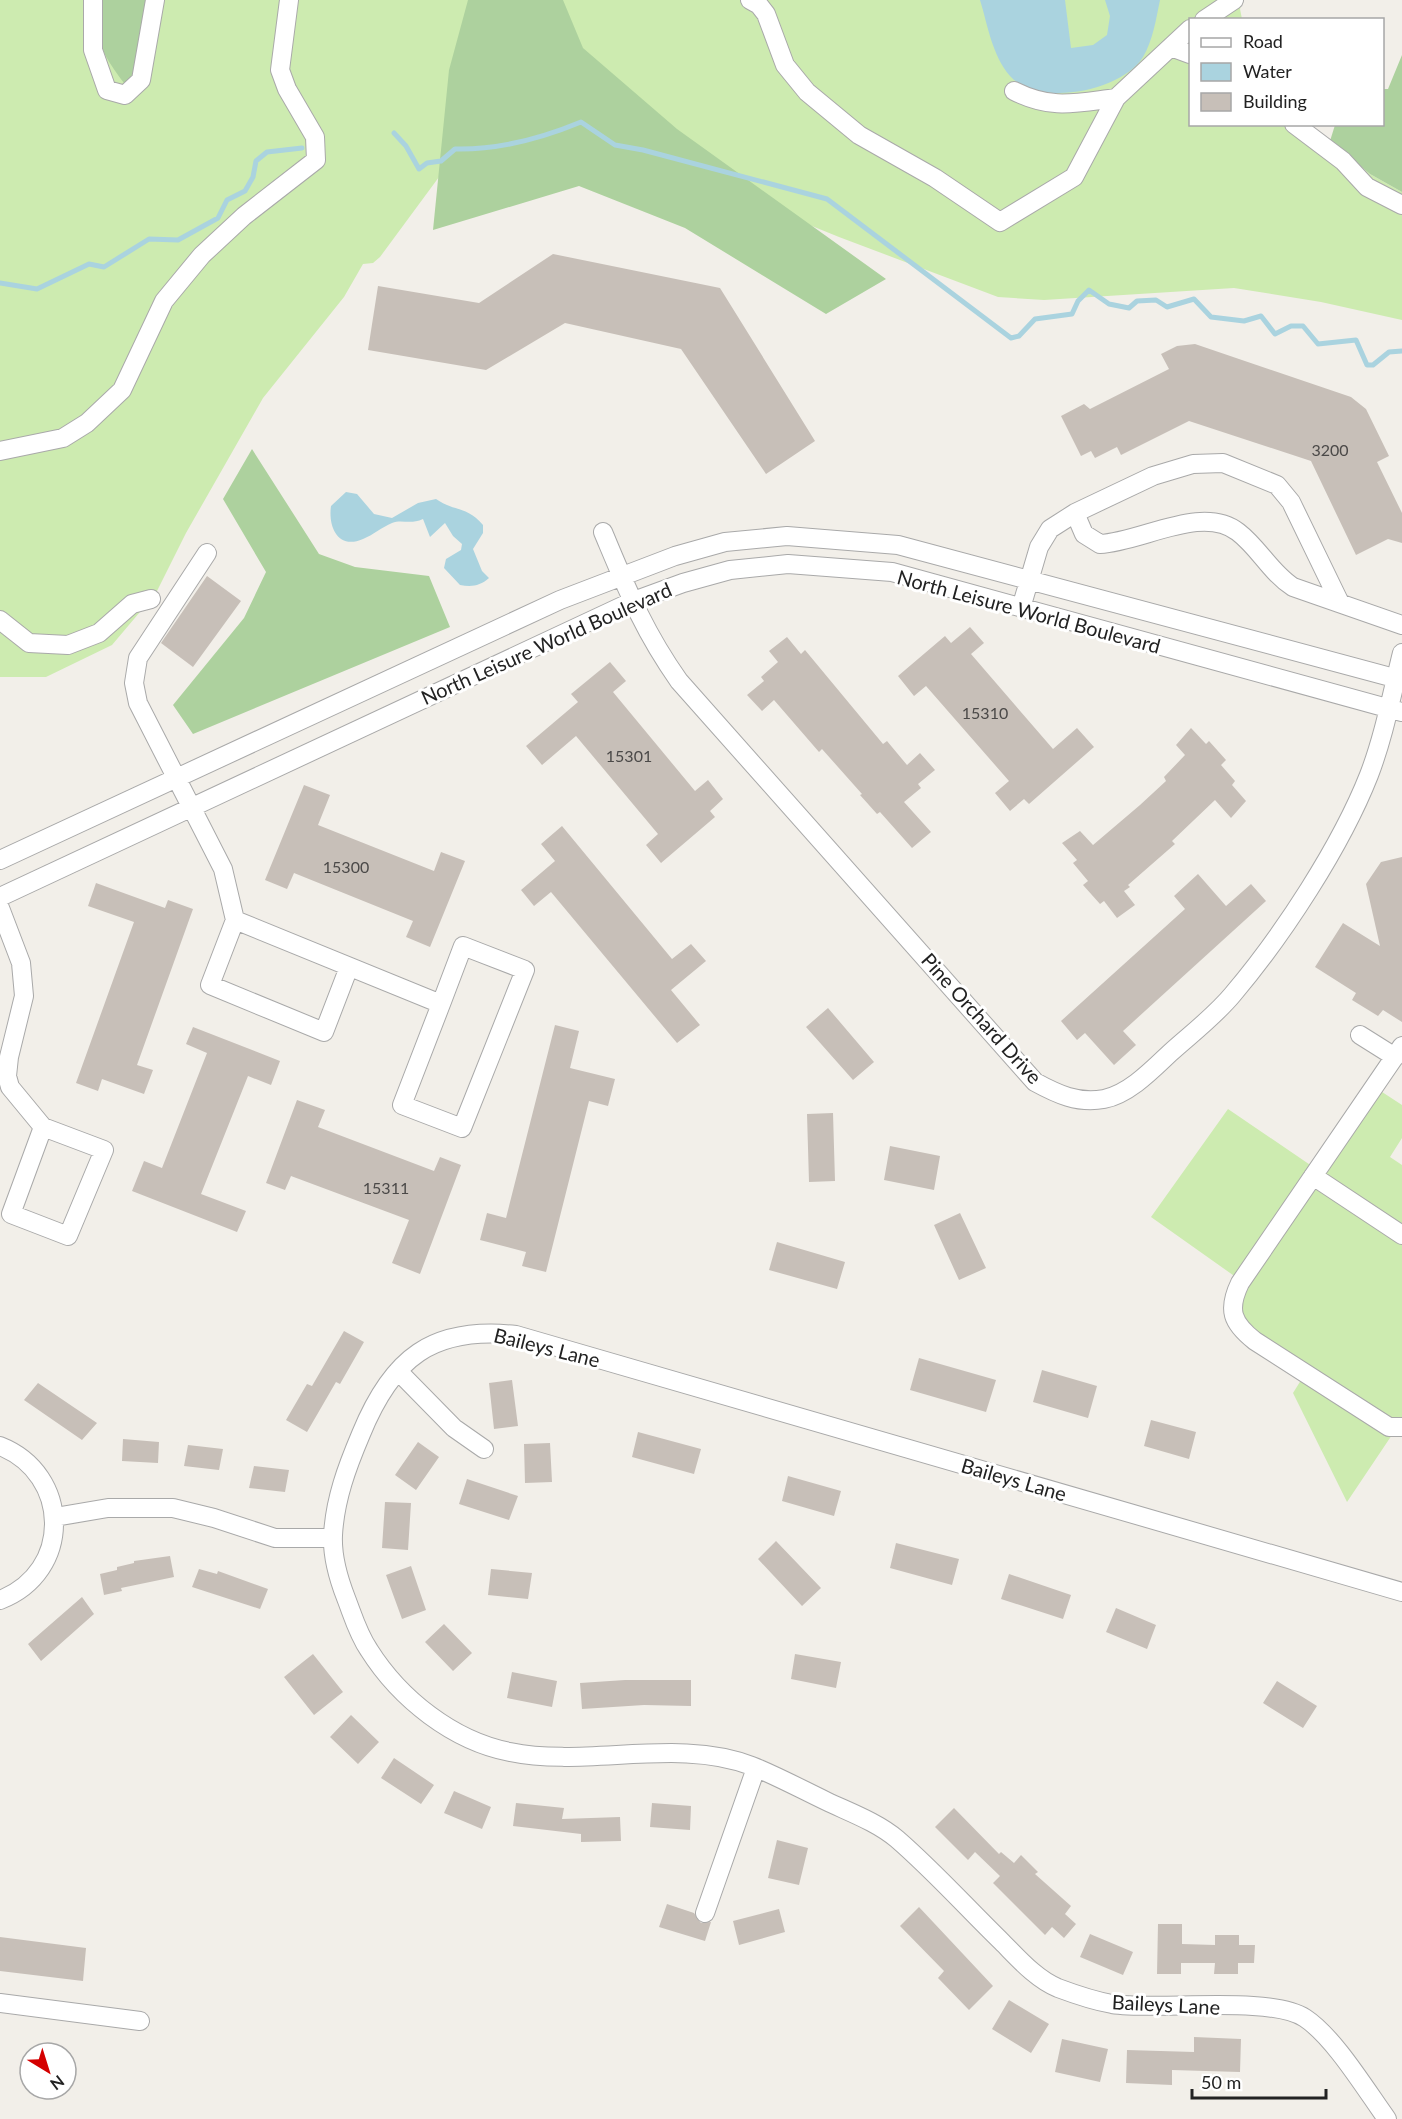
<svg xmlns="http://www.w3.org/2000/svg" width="1402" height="2119" font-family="Lato,sans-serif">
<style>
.grass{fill:#cdebb0}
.forest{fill:#add19e}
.water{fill:#aad3df}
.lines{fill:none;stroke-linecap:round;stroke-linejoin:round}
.stream{stroke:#aad3df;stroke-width:5}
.building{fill:#c7bfb8}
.minor-casing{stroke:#a9a9a9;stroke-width:20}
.minor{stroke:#fff;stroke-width:18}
.labels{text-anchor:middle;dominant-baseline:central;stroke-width:6;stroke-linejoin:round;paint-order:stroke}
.number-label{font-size:16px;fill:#4b4948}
.street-label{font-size:20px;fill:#222;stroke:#fff}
</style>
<rect width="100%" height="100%" fill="#f2efe9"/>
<path class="grass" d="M0,0h1243l-3,9 2,10 -52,1v104l121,1 59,49 32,18v128l-81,-18 -87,-14 -190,12 -46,-3 -159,-60 -180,-73 -206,-6 -73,99 -7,6 -10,1 -19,33 -81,101 -77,135 -30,60 -44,52 -66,32h-46z
M1379,1090l23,15v33l-12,19 12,8v255l-55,82 -54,-109 15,-24c-19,-13 -67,-37 -69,-62 0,-7 6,-16 8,-22l-96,-68 77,-108 94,64z"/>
<path class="forest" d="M100,0h51l-15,73 -12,10c-27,-36 -25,-39 -24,-83z
M468,0h95l20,48 94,81 209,150 -60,35 -141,-86 -106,-42 -146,44 16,-160z
M1402,55v137l-32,-18 -40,-33 5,-16 47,-1 1,-35h5z
M252,449l67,105 36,13 74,9 21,51 -257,107 -20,-29 71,-87 22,-46 -43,-73z"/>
<path class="water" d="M980,0h85l6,48 22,-3 14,-10 3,-19 -5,-16h55c-4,19 -7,40 -17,57 -21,34 -104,51 -133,19 -18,-21 -22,-50 -30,-76z
M346,492l11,2 17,20 18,4 26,-15 18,-4c19,13 31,7 47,26v8l-10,16 9,22 7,7c-9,8 -17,9 -29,7l-16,-17 2,-9 15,-9 1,-6 -9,-8 -8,-13 -15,14 -7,-18c-13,6 -21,0 -31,4 -10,4 -19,12 -29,16 -25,11 -35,-12 -32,-33z"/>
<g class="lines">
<path class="stream" d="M394,133l12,13 13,23 8,-6 14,-2 14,-12c44,1 85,-10 126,-27l34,23 28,5 184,49 184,139 8,-2 16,-17 37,-5 6,-13 11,-11 20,14 20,4 8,-7 19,-1 11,7 27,-8 17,18 33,4 17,-5 14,18 16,-8h12l15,18 38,-4 11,25h6l16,-13 13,-1
M0,283l37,6 52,-25 15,3 45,-28 29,1 40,-22 9,-18 18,-9 8,-14 3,-16 11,-9 35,-4"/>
</g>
<path class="building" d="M553,254l167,34 95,153 -49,33 -85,-125 -116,-26 -79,47 -118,-20 10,-64 101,17z
M1195,344l156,53 15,12 23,47 -12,6 25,51v30l-14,-4 -32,16 -45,-94 -122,-40 -68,34 -4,-8 -22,11 -4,-7 -10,5 -20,-40 23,-12 6,5 79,-40 -8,-15 16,-8z
M207,576l34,25 -48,66 -32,-24z
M970,627l14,16 -13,11 82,95 24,-21 17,19 -65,57 -5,-5 -14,12 -15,-18 14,-12 -83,-95 -12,10 -16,-20 47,-40 6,7z
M787,637l14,17 4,-4 78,94 4,-3 20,24 13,-12 15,17 -17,14 3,4 -17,14 27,30 -19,16 -32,-36 -3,2 -17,-19 2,-1 -40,-45 -3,3 -45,-52 -12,11 -15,-16 17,-14 -3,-4 17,-15 -9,-11z
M610,662l16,19 -13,11 82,99 13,-11 15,19 -13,12 5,6 -54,46 -15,-18 12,-11 -82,-98 -34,29 -16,-19 52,-44 -7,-8z
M1191,728l15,16 3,-3 17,19 -5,5 14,16 -3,4 14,16 -15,17 -16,-18 -43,41 3,3 -47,41 2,2 -6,4 11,14 -18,13 -13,-17 -4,3 -17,-19 5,-4 -15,-18 4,-3 -15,-17 18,-12 13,14 47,-40 26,-24 -2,-4 21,-22 -9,-10z
M304,785l26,10 -12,30 116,46 7,-19 24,9 -35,86 -24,-10 7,-16 -119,-48 -7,16 -22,-9z
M562,826l110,133 19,-15 15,17 -35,29 29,35 -23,18 -126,-151 -17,14 -13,-16 34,-29 -14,-17z
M1402,857v165l-19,-12 -5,6 -26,-16 4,-7 -41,-26 28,-44 37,23 -14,-62 15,-22z
M1198,874l28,32 25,-22 15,17 -143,130 13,14 -22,20 -29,-32 -8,7 -16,-19 124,-112 -11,-13z
M96,883l69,25 3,-8 25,9 -56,156 16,5 -9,24 -42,-15 -4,12 -22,-8 58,-161 -46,-16z
M828,1008l46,54 -21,18 -47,-53z
M555,1025l24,6 -9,37 45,11 -7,27 -19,-5 -43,171 -24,-6 4,-14 -46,-12 7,-27 19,5z
M193,1027l87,34 -9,24 -23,-9 -47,118 45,17 -9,21 -105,-41 12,-30 18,7 45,-115 -21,-9z
M297,1100l28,10 -7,17 116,44 6,-14 21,8 -41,109 -28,-11 17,-43 -118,-44 -6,14 -19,-7z
M833,1113l2,68 -26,1 -2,-68z
M890,1146l50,10 -6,34 -50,-10z
M960,1213l26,55 -27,12 -25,-55z
M777,1242l68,20 -8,27 -68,-19z
M344,1331l20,11 -24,42 -4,-2 -29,50 -21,-12 21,-36 5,2z
M919,1358l77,22 -10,32 -76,-22z
M1042,1370l55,16 -9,32 -55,-16z
M512,1380l6,46 -24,3 -5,-46z
M38,1383l59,40 -15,17 -58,-40z
M1151,1420l45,12 -7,27 -45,-13z
M638,1432l63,17 -7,25 -62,-17z
M123,1439l36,3 -1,21 -36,-2z
M418,1442l21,15 -23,33 -21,-15z
M550,1443l2,39 -27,1 -1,-39z
M188,1445l35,4 -4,21 -35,-4z
M254,1466l35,4 -4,22 -36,-4z
M788,1476l53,15 -7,25 -52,-15z
M467,1479l51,17 -9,24 -50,-16z
M385,1502l26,1 -3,47 -26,-2z
M776,1541l45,47 -19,18 -44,-47z
M896,1543l63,16 -7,26 -62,-17z
M170,1556l4,21 -53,11 1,3 -18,4 -4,-21 17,-4v-3l17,-4v-2z
M411,1566l15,44 -24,9 -16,-44z
M199,1569l18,5 1,-3 50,18 -8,20 -68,-22z
M491,1569l41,4 -4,26 -40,-4z
M1009,1574l62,21 -8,24 -62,-20z
M82,1597l12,17 -53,47 -13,-17z
M1116,1608l40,17 -9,24 -41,-17z
M444,1624l28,29 -19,18 -28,-29z
M313,1654l30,38 -29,23 -30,-38z
M795,1654l46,8 -5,26 -45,-9z
M512,1672l45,9 -5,26 -45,-9z
M625,1680h66v26l-47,-1 -62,4 -2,-26z
M1277,1681l40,25 -14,22 -40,-25z
M351,1715l28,27 -21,22 -28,-27z
M394,1758l40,27 -13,19 -40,-26z
M454,1791l37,16 -9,22 -38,-16z
M516,1803l48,5 -2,11 58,-2 1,24 -40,1v-8l-68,-8z
M652,1803l39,3 -1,24 -40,-3z
M954,1808l45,46 2,-2 13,11 7,-8 17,17 -3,2 36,32 -6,8 11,10 -12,14 -12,-11 -7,8 -52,-52 7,-7 -25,-24 -7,8 -33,-33z
M777,1840l31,8 -9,37 -31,-7z
M667,1904l27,9 7,10 10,-1 -6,19 -46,-14z
M919,1907l74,79 -24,24 -31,-32 6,-7 -44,-45z
M779,1909l6,23 -46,13 -6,-24z
M1158,1924h24v20l33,1v-10h24v10h16l-1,18h-16v11h-24l1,-11h-34v11h-24z
M1090,1934l43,18 -10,23 -43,-18z
M0,1937l86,11 -3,33 -83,-10z
M1009,2000l40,24 -18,29 -39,-24z
M1194,2037l47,2 -1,33 -68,-2v15l-46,-2 1,-33 67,2z
M1062,2039l46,10 -8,33 -45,-10z"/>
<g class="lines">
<g class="minor-casing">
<path id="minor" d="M93,0v50l14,40 18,5 16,-15 14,-80
M750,0l9,5 7,9 19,51 22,27 52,43 76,43 65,44 74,-45 42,-79 74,-69
M1204,20l30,-20
M1171,47l19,7
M1014,91c38,19 61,12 102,7
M1294,124l49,37 24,26 35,18
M0,451l63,-13 24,-15 35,-33 42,-89 38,-46 42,-39 72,-56 -1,-23 -28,-48 -7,-19 9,-70
M1075,513l9,21 16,10c42,-2 102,-40 138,-12 21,16 33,41 55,55l109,38
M603,532c24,57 40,98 76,149l356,401c22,12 43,22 69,17 25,-5 48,-29 66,-46 21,-19 45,-37 63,-59 50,-59 108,-148 136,-219 15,-39 23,-82 33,-122
M207,553l-69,105 -4,25 4,20 85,166 12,51 206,84 -39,101 60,23 63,-158 -62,-24 -22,58
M1021,608l18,-61 11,-18 25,-16 78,-37 40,-12 30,-1 54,22 14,17 49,101
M0,620l29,23 39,2 31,-12 33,-29 19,-5
M0,860l560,-260 115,-44 50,-14 62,-6 111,9 504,135
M0,897l631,-295 52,-19 47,-13 58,-6 104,8 510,140
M0,908l21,55 3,33 -15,61 -2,19 3,11 33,40 61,23 -36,86 -57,-22 32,-87
M235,920l-25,65 114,47 25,-65
M1360,1035l35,22
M1402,1046l-162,237c-13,27 -8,40 15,58l134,86h13
M1313,1176l89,59
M398,1371l56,57 30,21
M0,1446c71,28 73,126 0,154
M55,1517l53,-9h65l41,10 61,20h57
M705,1913l51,-145
M0,2003l140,18
M1387,2119c-21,-29 -53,-82 -82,-101 -35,-23 -147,-7 -193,-14 -17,-3 -38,-10 -54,-16 -22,-9 -40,-30 -56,-46 -35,-34 -68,-71 -105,-103 -20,-17 -48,-27 -71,-38 -25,-12 -49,-25 -74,-35 -73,-29 -166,2 -242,-14 -57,-11 -110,-53 -141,-102 -11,-16 -16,-34 -23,-52 -7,-18 -14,-43 -13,-63 2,-36 14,-68 28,-101 31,-76 71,-108 155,-99l886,257"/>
</g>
<use href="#minor" class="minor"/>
</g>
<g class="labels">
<g class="number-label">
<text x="1330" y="449">3200</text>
<text x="985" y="712">15310</text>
<text x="629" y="755">15301</text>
<text x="346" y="866">15300</text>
<text x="386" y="1187">15311</text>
</g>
<g class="street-label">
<text transform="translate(1029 611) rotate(15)">North Leisure World Boulevard</text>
<text transform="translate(546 643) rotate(-24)">North Leisure World Boulevard</text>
<text transform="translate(982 1018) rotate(48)">Pine Orchard Drive</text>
<text transform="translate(547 1347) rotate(14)">Baileys Lane</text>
<text transform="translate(1014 1479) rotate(16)">Baileys Lane</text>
<text transform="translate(1166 2004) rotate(3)">Baileys Lane</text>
</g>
</g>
<rect x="1189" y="18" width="195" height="108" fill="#ffffff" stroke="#a7a7a7" stroke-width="1.5"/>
<rect x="1201" y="38" width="30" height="9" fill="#ffffff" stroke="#a7a7a7" stroke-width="1.5"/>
<text x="1243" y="48" font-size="18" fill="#222222">Road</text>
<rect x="1201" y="63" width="30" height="18" fill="#aad3df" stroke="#a7a7a7" stroke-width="1.5"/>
<text x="1243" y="78" font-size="18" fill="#222222">Water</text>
<rect x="1201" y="93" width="30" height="18" fill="#c7bfb8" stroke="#a7a7a7" stroke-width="1.5"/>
<text x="1243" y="108" font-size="18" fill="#222222">Building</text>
<g transform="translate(48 2071) rotate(142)"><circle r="28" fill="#ffffff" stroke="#a7a7a7" stroke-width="1.5"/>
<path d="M0-4.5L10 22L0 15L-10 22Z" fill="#d40000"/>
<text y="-9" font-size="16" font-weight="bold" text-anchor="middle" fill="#222222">N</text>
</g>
<path d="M1192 2089v9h134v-9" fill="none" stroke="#222222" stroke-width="3"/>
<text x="1201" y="2089" font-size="18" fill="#222222" stroke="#ffffff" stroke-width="4.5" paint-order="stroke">50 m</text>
</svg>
